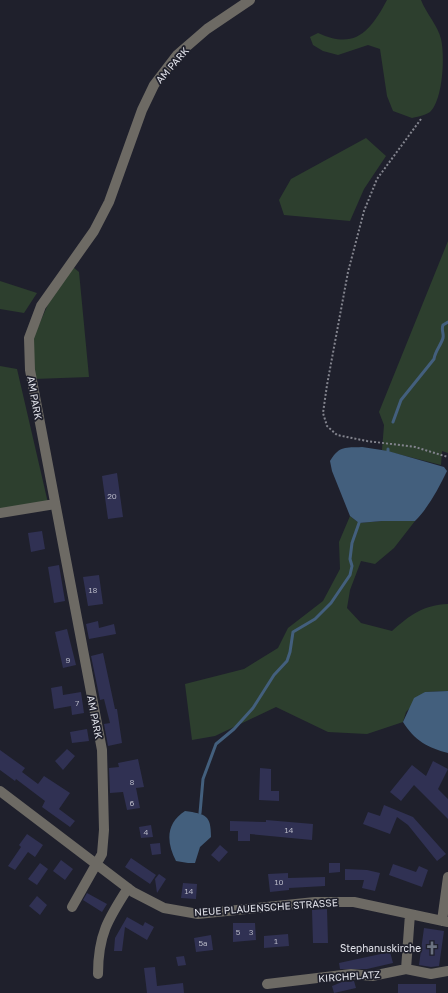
<svg xmlns="http://www.w3.org/2000/svg" width="448" height="993" font-family="'Golos Text',sans-serif">
<style>
.green{fill:#2d3f2e}
.water{fill:#435f7d}
.lines{fill:none;stroke-linecap:round;stroke-linejoin:round}
.stream{stroke:#435f7d;stroke-width:3}
.building{fill:#303153}
.path{stroke:#83848e;stroke-width:2;stroke-dasharray:2 2;stroke-linecap:butt}
.minor{stroke:#6d6a64;stroke-width:10}
.labels{text-anchor:middle;dominant-baseline:central;stroke-width:3.5;stroke-linejoin:round;paint-order:stroke}
.number-label{font-size:8px;fill:#b5b6c4}
.street-label{font-size:10px;fill:#e1e2ea;stroke:#1f202c}
.poi-label{font-size:10px;fill:#e1e2ea;stroke:#1f202c;text-anchor:end}
</style>
<rect width="100%" height="100%" fill="#1f202c"/>
<path class="green" d="M387,0h34c5,13 17,26 20,39 4,17 2,61 -11,73 -4,3 -13,5 -18,6l-19,-7 -6,-15 -7,-47 -12,-4 -30,10 -15,-4 -10,-6 -3,-8 8,-4c37,17 52,-1 69,-33z
M366,138l20,18 -22,33 -14,32 -66,-6 -5,-15 12,-21z
M448,241v212l-6,-2 -1,14 -59,-15 2,-25 -5,-13z
M73,267l6,5 10,105 -55,2 -2,-39 18,-40z
M0,281l37,12 -13,20 -24,-4z
M0,366l17,3 31,134 -48,7z
M350,516l9,7 23,-2h33l-21,27 -19,16 -14,-3 -11,29 -3,18 14,15 31,8c18,-16 31,-26 56,-27v87l-23,1 -19,20 -3,10 -36,12 -39,-2 -52,-25 -61,29 -23,4 -7,-56 59,-15 34,-21 10,-20 35,-27 17,-32 -1,-27z"/>
<path class="water" d="M362,447l26,4 56,16 3,4c-9,18 -18,36 -32,50h-33l-23,2 -9,-7 -18,-45 -2,-10c10,-16 15,-13 32,-14z
M448,691v62c-20,-5 -34,-13 -45,-31l11,-24 11,-6z
M185,811c21,3 26,4 26,26l-11,10 -5,16h-7l-12,-2c-10,-19 -10,-38 9,-50z"/>
<g class="lines">
<path class="stream" d="M393,422l8,-22 33,-41c1,-8 7,-14 9,-21 1,-5 -2,-8 0,-13l5,-3
M388,451v-2
M200,813l3,-34 13,-35 18,-15 19,-21 21,-33 13,-14 3,-9 3,-20 22,-13 16,-16 19,-28 2,-9 -2,-7 2,-16 7,-20"/>
</g>
<path class="building" d="M117,473l6,44 -15,2 -6,-43z
M42,531l3,18 -14,3 -3,-19z
M59,565l6,36 -11,2 -6,-36z
M99,575l4,29 -15,2 -5,-29z
M98,621l1,7 15,-4 2,10 -27,5 -3,-15z
M67,629l9,36 -13,3 -8,-36z
M103,653l12,56h2l5,34 -14,3 -4,-22 6,-1 -6,-24 -4,1 -9,-44z
M62,686l1,9 18,-3 3,21 -12,2 -1,-9 -17,3 -3,-21z
M87,729l2,12 -17,2 -2,-11z
M67,749l8,7 -12,14 -8,-9z
M0,750l25,18 -3,4 16,12 6,-8 26,17 -11,16 16,12 -5,6 -28,-20 3,-6 -29,-22 -1,2 -15,-11z
M138,759l6,28 -8,1 4,20 -13,2 -4,-18 -13,1 -1,-25 10,-1 -1,-4z
M433,761l15,8 -10,20 10,10v20l-34,-34 -13,16 -11,-9 22,-27 14,11z
M260,768l11,1v22h8v10l-20,-1z
M384,805l29,12 33,37 -9,7 -29,-36 -11,-8 -7,17 -27,-10 5,-12 12,4z
M266,820l47,4 -1,16 -62,-6v7h-12v-10h-8v-10l36,1z
M151,825l2,12 -12,1 -2,-11z
M27,834l16,11 -8,12 -7,-5 -13,18 -7,-4 13,-19 -2,-2z
M160,843l1,11 -9,1 -2,-11z
M220,845l8,7 -9,10 -8,-7z
M131,858l25,17 -6,9 -25,-17z
M61,860l12,9 -8,11 -12,-9z
M40,863l8,6 -11,16 -9,-6z
M329,863h11v9l-11,1z
M393,864l23,8 3,-6 9,4 -6,17 -33,-12z
M345,869l22,1 13,3 -5,18 -13,-3 2,-8h-19z
M288,873v5l37,-1v9l-36,2v2l-19,2 -2,-18z
M159,874l7,5 -9,14 -2,-14z
M183,883l14,1 -1,15 -15,-1z
M87,893l20,11 -5,8 -19,-12z
M37,896l10,9 -7,10 -11,-9z
M327,909l1,34h-15l-1,-33z
M127,917l16,9 2,-4 9,5 -7,13 -22,-13 -3,24h-8l1,-13z
M233,923h22l1,17 -23,2z
M424,928l20,3 -5,35 -8,1 -12,-2z
M288,934l1,12 -25,2v-12z
M211,935l2,15 -17,2 -2,-14z
M390,952l3,11 -26,6h-27l-1,-6z
M184,956l2,9 -8,1 -2,-9z
M155,967l2,19 26,-3 1,10h-37l-3,-25z
M354,981l2,7 -22,5 -2,-7 10,-4z
M398,984h38v9h-38z"/>
<g class="lines">
<path class="path" d="M421,119l-44,60 -13,32 -16,61 -21,113 -4,28 4,13 10,9 30,6 48,6 33,10"/>
<path class="minor" d="M0,513l55,-9
M0,791l133,101 31,16 34,6 117,-12h39l94,20
M72,907l30,-53 2,-24 -2,-80 -72,-380 -1,-32 12,-32 53,-75 15,-29 33,-92 12,-25 23,-30 30,-26 43,-29
M442,921l6,-44
M406,969l25,5 17,-3
M98,974c0,-39 10,-55 30,-86
M267,984l84,-10 21,2 34,-7 4,-55"/>
</g>
<defs>
<g id="church-bare" transform="scale(1.08)"><path d="M-1.2-6h2.4v3.5h3.3v2.4h-3.3V6h-2.4V-.1h-3.3v-2.4h3.3Z" fill="#6b7280" stroke="#1f202c" stroke-width="2.5" paint-order="stroke"/></g>
</defs>
<g fill-rule="evenodd">
<use href="#church-bare" x="432" y="948"/>
</g>
<g class="labels">
<g class="number-label">
<text x="112" y="496">20</text>
<text x="93" y="590">18</text>
<text x="68" y="660">9</text>
<text x="77" y="703">7</text>
<text x="132" y="782">8</text>
<text x="132" y="803">6</text>
<text x="289" y="830">14</text>
<text x="146" y="832">4</text>
<text x="279" y="882">10</text>
<text x="189" y="891">14</text>
<text x="238" y="932">5</text>
<text x="251" y="932">3</text>
<text x="276" y="941">1</text>
<text x="203" y="943">5a</text>
</g>
<g class="street-label">
<text transform="translate(172 65) rotate(-49)">AM PARK</text>
<text transform="translate(35 398) rotate(80)">AM PARK</text>
<text transform="translate(95 717) rotate(79)">AM PARK</text>
<text transform="translate(266 907) rotate(-4)">NEUE PLAUENSCHE STRASSE</text>
<text transform="translate(349 976) rotate(-4)">KIRCHPLATZ</text>
</g>
<g class="poi-label">
<text x="421" y="948">Stephanuskirche</text>
</g>
</g>
</svg>
